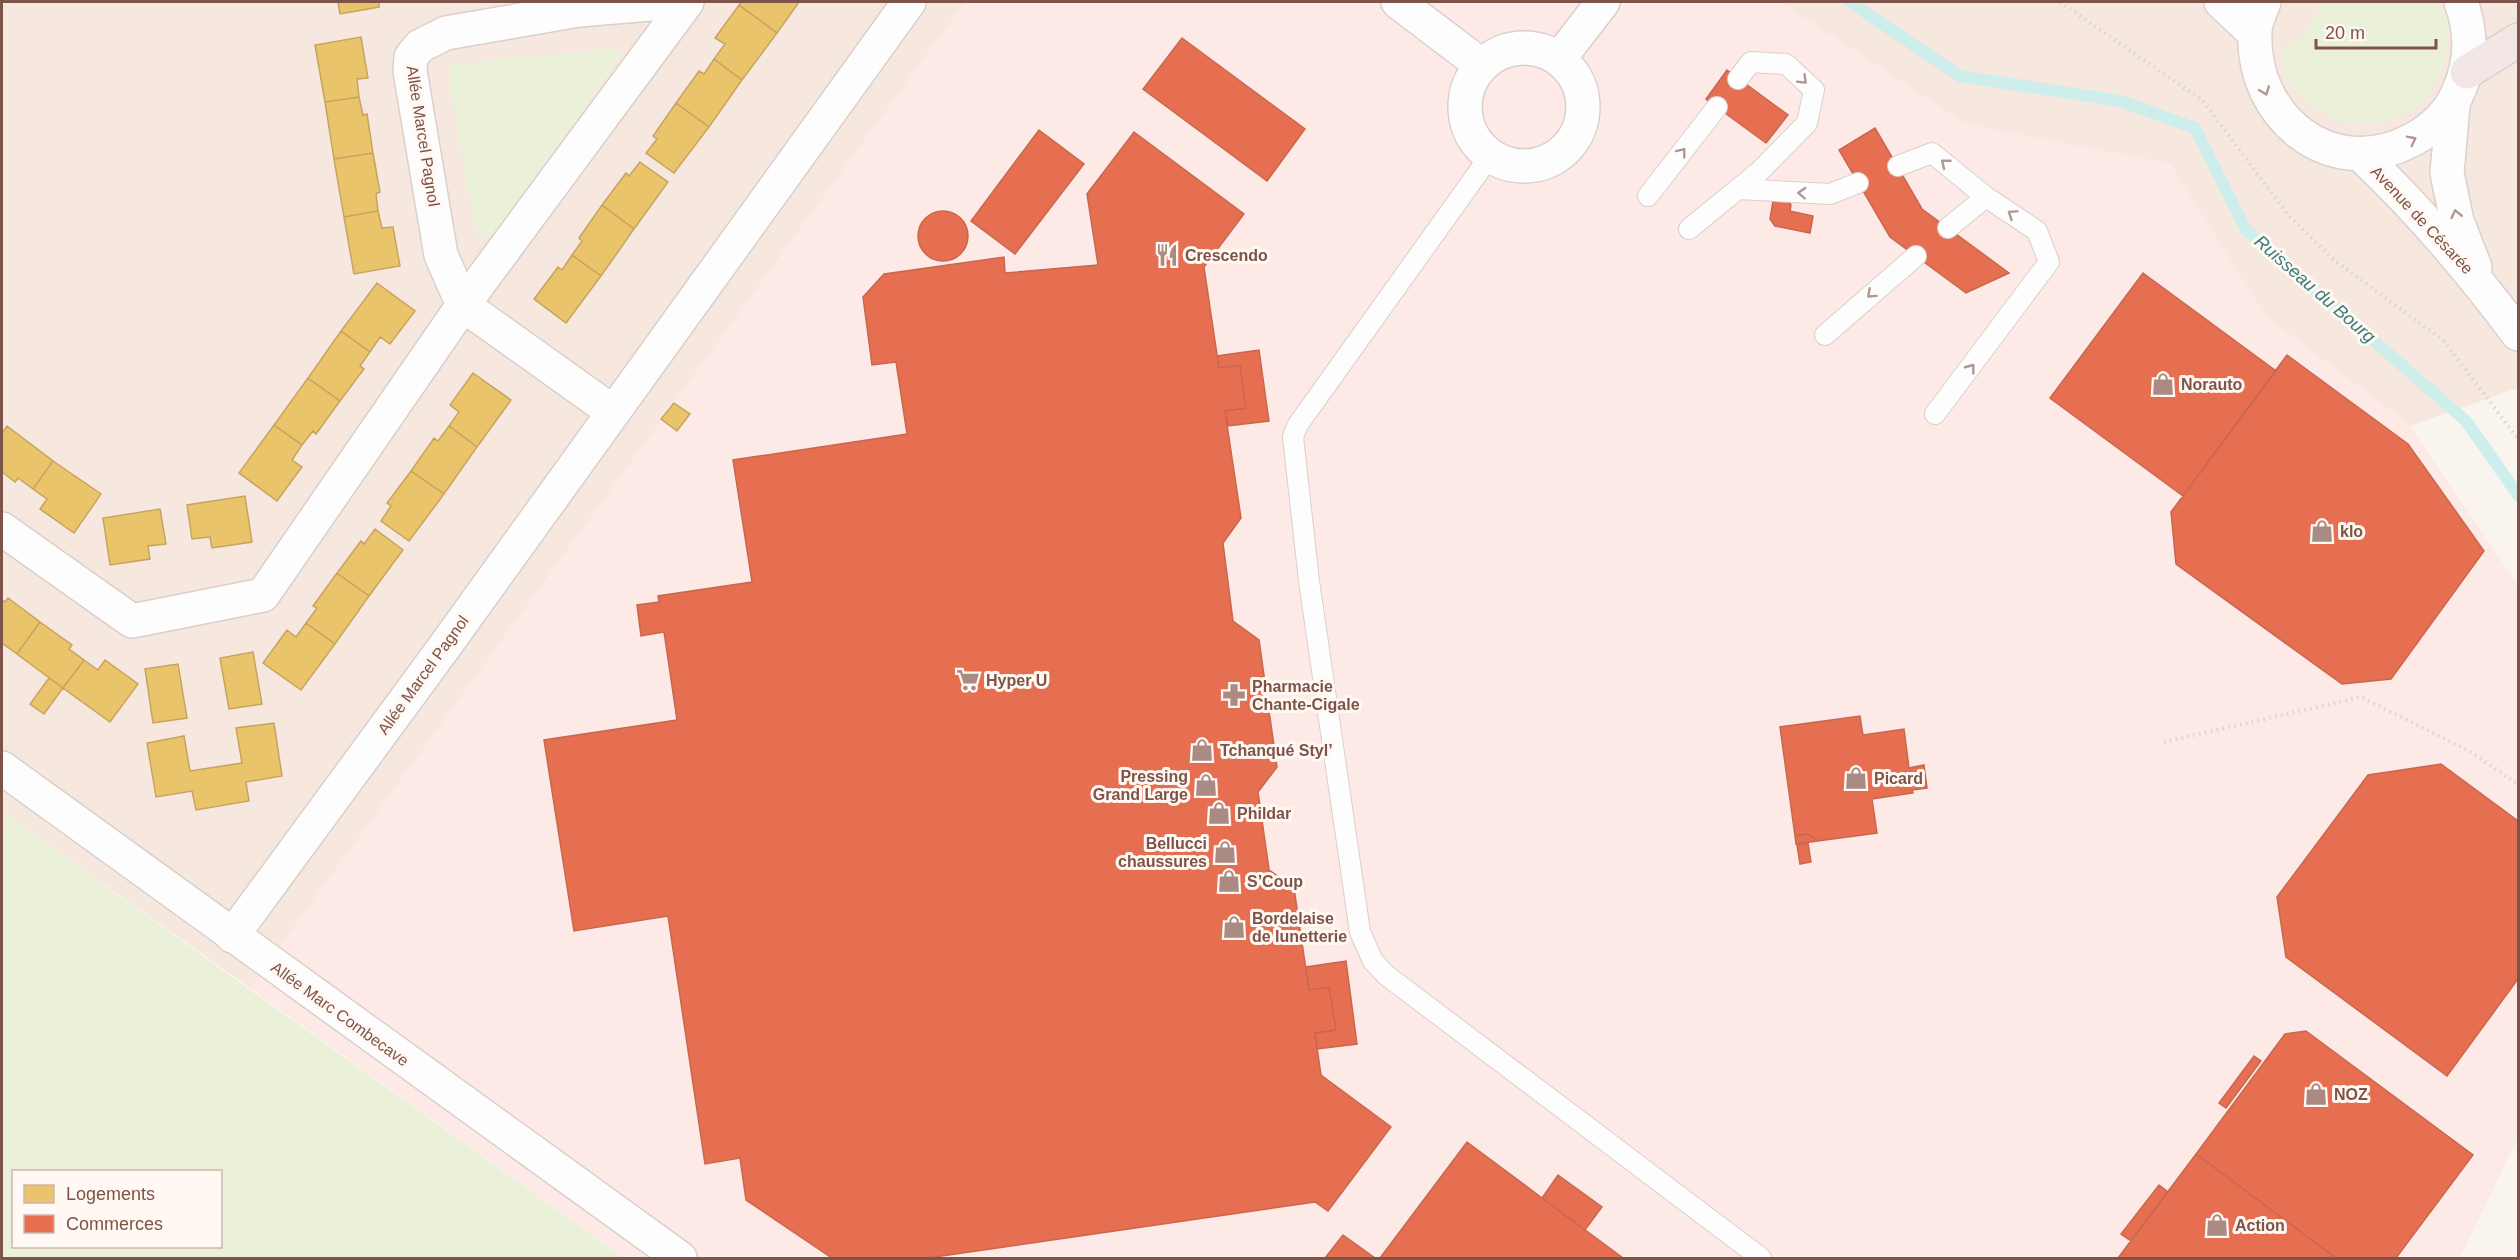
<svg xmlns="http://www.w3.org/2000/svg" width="2520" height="1260" font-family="Helvetica,sans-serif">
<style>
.residential{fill:#f6e8df}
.commercial{fill:#fdeae6}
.green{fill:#eaf1d8;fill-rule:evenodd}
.homes{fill:#e9c46a;stroke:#c9a260;stroke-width:1.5}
.shops{fill:#e76f51;stroke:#c8674f;stroke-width:1.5}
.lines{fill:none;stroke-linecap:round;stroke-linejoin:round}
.stream{stroke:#ceeeec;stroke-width:12}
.lane-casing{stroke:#dacfcb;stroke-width:22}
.street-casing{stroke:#dacfcb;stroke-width:36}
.secondary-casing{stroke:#dbd0cc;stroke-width:36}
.highway-casing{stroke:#dccfca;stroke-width:36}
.path{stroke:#ddd2ce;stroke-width:4;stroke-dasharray:1.5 4.5;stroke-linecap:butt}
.lane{stroke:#fefdfd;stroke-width:20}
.street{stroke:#fefdfd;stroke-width:33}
.secondary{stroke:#fefdfd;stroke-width:33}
.highway{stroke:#f3e7e6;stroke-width:33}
.oneway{stroke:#b19791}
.labels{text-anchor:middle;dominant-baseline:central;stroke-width:6;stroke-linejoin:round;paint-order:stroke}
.street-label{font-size:16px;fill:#7e5349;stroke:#fff8f3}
.poi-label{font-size:16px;font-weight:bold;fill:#7e5349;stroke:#fff8f3;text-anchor:start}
.water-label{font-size:18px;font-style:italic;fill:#377d7d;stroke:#fff8f3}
</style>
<rect width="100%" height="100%" fill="#faf4ef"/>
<path class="residential" d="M2,2h963l-715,986 -248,-176z
M1780,2h738v386l-108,38 -144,-109 -96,-153 -205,-40z"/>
<path class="commercial" d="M965,2h815l185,122 205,40 96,153 144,109 108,159v552l-58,121h-1836l-374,-270z"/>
<path class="green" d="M2323,2h115l11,20 -5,43 -21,39 -41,20h-38l-38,-20 -21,-29 -3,-23 23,-17z
M609,49l15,3 -131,183h-17l-27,-155 4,-16z
M2,812l622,446h-622zM14,1172h206v74h-206z"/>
<path class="homes" d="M338,2h41v5l-39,7z
M741,2h58l-22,31 -38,-28z
M739,5l38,28 -35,47 -28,-21 11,-15 -10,-6z
M361,37l7,41 -11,1 2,18 -34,5 -10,-57z
M714,59l28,21 -33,47 -33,-24 23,-32 5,3z
M359,97l4,18 4,-1 6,39 -39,6 -9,-57z
M676,103l33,24 -35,46 -28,-20 11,-14 -4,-3z
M373,153l7,39 -4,2 2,17 -34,6 -10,-58z
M640,162l28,20 -34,47 -32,-24 24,-32 3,3z
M602,205l32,24 -33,47 -29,-21 10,-14 -3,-3z
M378,211l4,17 11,-1 7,39 -46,8 -10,-57z
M572,255l29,21 -35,47 -32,-24 24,-32 4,3z
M377,283l38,28 -25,33 -10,-7 -10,15 -29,-21z
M341,331l29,21 -10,14 4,3 -24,32 -32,-23z
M473,373l38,27 -34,47 -28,-21 10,-14 -9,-7z
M308,378l32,23 -24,33 -3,-3 -11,14 -28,-20z
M674,403l16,11 -13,17 -16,-12z
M274,425l28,20 -10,15 10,7 -25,34 -38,-28z
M7,426l46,35 -20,28 -15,-11 -3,4 -13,-10v-39z
M449,426l28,21 -33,47 -33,-23 23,-33 4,3z
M53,461l48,33 -27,39 -34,-24 7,-10 -14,-10z
M411,471l33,23 -35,47 -28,-20 10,-15 -4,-3z
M245,496l7,46 -40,6 -2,-11 -18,2 -5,-34z
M160,509l6,35 -18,2 2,13 -40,6 -7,-47z
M375,529l28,21 -34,46 -32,-23 24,-32 3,3z
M337,573l32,23 -34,48 -29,-21 11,-15 -4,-2z
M8,598l32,24 -23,32 -15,-11v-43l3,2z
M40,622l32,23 -3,4 15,11 -21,28 -46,-34z
M306,623l29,21 -34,46 -38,-27 24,-33 9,7z
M253,652l9,52 -33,5 -9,-51z
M84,660l14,10 7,-10 33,24 -28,38 -47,-34z
M178,664l9,54 -34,5 -8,-54z
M49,678l14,10 -19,26 -14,-10z
M274,723l8,53 -36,6 3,19 -53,9 -4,-19 -36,6 -9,-54 37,-7 6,35 52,-8 -6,-35z"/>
<path class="shops" d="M1182,38l123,91 -38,52 -124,-92z
M1727,70l61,45 -22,28 -60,-44z
M1875,128l47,81 87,64 -43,20 -76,-56 -51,-87z
M1039,130l45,34 -69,90 -44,-33z
M1134,132l110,82 -40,53 15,101 21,-3 6,43 -21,3 16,107 -18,25 10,78 26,19 18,127 -19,25 10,70 1,8 25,18 15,102 20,-3 7,43 -21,3 6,42 70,52 -63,84 -13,-9 -387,56h-96l-86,-58 -6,-42 -35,6 -37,-248 -94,15 -30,-191 133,-20 -13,-88 -23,4 -4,-31 22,-3 -1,-6 94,-14 -19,-122 174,-26 -11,-72 -24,3 -9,-68 21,-23 120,-17 1,16 93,-8 -11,-71z
M1774,195l12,2 5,8 -1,6 23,5 -3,17 -35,-7 -5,-7z
M918 236a25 25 0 1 1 50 0a25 25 0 1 1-50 0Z
M2143,273l133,98 -93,125 -133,-98z
M1259,350l10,71 -41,5 -3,-15 21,-3 -6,-43 -21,3 -2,-12z
M2287,355l121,89 76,107 -93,128 -49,5 -166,-120 -5,-52z
M1860,716l3,19 41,-6 5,39 15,-3 3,23 -15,2 1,3 -41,6 5,34 -59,8 -10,-7 -13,2 -15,-109z
M2441,764l77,57v158l-71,97 -161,-119 -9,-60 91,-122z
M1808,834l10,7 -22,3 -1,-8z
M1808,843l3,19 -11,2 -3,-19z
M1346,961l11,83 -40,5 -2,-16 21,-3 -7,-43 -20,3 -3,-23z
M2306,1031l167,124 -77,103h-60l-140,-104 89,-120z
M2254,1056l7,5 -35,47 -7,-5z
M1467,1142l75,56 81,60h-243z
M2196,1154l140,104h-218z
M1558,1175l44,32 -17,23 -43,-32z
M2159,1185l9,7 -37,49 -10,-7z
M1343,1235l32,23h-50z"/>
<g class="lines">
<path class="stream" d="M1850,2l110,74 160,25 75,27 51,102 220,191 52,74"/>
<g class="lane-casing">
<path id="lane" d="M1490,156l-193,270 -4,11 16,144 51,351 13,29 13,14 375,283
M1898,166l34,-13 54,44
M1739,189l91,5 28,-11
M1648,196l69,-89
M1689,229l71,-58 47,-48 7,-33 -28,-26 -35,-2 -13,17
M1825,335l91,-79
M1935,414l114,-152 -12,-31 -51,-34 -38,31"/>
</g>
<g class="street-casing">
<path id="street" d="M1398,2l83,63
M1465 107a59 59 0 1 1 118 0a59 59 0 1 1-118 0Z
M1559,59l44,-57
M613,412l-150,-107 -22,-50 -31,-184 1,-14 9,-11 26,-13 133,-23 95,-8
M2,529l130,92 131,-26 200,-290 224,-303
M2,768l678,490
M232,936l213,-290 464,-644"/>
</g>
<g class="secondary-casing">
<path id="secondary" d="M2221,2l34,32
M2264,2c-3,9 -9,20 -9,30 -4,85 75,150 155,109 22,-11 40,-28 49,-51 13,-29 13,-58 2,-88
M2453,105l-6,68 10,48 18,46
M2360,154c58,54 110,116 158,180"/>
</g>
<g class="highway-casing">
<path id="highway" d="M2467,72l51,-32"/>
</g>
<path class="path" d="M2060,2l142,98 87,116 45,44 109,80 75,99
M2164,742l197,-45 108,54 49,33"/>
<use href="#lane" class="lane"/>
<use href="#street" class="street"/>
<use href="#secondary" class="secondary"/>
<use href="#highway" class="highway"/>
</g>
<defs><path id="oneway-chevron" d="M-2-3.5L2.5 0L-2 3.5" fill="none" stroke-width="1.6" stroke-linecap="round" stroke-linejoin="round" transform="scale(1.5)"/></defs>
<g class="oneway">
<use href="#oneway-chevron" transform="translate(1803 80) rotate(44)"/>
<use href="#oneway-chevron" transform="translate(2265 91) rotate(69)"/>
<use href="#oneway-chevron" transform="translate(2412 140) rotate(-27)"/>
<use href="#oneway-chevron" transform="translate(1682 152) rotate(-52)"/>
<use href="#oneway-chevron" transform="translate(1945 163) rotate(-141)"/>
<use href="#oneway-chevron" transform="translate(1802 193) rotate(-177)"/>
<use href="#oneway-chevron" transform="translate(2012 214) rotate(-146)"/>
<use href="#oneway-chevron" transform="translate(2456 214) rotate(-103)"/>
<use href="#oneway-chevron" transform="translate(1871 294) rotate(138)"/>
<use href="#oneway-chevron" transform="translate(1971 368) rotate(-53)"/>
</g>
<defs>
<g id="restaurant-bare" transform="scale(1.8)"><path d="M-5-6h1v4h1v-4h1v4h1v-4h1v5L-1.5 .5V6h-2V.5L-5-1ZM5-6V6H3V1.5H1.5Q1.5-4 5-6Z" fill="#a98b83" stroke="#fff8f3" stroke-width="2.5" paint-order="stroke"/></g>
<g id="shop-bare" transform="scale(1.8)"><path d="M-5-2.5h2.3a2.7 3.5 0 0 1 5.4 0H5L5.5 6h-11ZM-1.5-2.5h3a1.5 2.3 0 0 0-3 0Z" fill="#a98b83" stroke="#fff8f3" stroke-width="2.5" paint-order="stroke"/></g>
<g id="supermarket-bare" transform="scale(1.8)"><path d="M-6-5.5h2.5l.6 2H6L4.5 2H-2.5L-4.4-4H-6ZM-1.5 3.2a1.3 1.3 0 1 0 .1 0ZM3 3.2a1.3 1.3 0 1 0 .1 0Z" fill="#a98b83" stroke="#fff8f3" stroke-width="2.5" paint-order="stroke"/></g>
<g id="pharmacy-bare" transform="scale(1.8)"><path d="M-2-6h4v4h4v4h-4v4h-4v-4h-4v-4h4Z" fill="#a98b83" stroke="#fff8f3" stroke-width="2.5" paint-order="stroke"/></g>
</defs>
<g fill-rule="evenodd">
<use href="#restaurant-bare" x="1167" y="255"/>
<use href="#shop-bare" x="2163" y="384"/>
<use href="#shop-bare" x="2322" y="531"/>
<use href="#supermarket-bare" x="968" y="680"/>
<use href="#pharmacy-bare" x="1234" y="695"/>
<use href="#shop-bare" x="1202" y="750"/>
<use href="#shop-bare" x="1856" y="778"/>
<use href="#shop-bare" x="1206" y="785"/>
<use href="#shop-bare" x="1219" y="813"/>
<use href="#shop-bare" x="1225" y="852"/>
<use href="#shop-bare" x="1229" y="881"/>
<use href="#shop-bare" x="1234" y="927"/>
<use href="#shop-bare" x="2316" y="1094"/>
<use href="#shop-bare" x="2217" y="1225"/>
</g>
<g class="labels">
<g class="street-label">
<text transform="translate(423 136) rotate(81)">Allée Marcel Pagnol</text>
<text transform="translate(2422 220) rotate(47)">Avenue de Césarée</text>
<text transform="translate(423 675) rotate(-54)">Allée Marcel Pagnol</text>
<text transform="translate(340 1014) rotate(36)">Allée Marc Combecave</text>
</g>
<g class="poi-label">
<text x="1185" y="255">Crescendo</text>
<text x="2181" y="384">Norauto</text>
<text x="2340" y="531">klo</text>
<text x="986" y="680">Hyper U</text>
<text x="1252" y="686">Pharmacie<tspan x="1252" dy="18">Chante-Cigale</tspan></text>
<text x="1220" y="750">Tchanqué Styl’</text>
<text x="1188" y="776" text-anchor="end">Pressing<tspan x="1188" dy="18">Grand Large</tspan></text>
<text x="1874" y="778">Picard</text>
<text x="1237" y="813">Phildar</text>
<text x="1207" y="843" text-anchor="end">Bellucci<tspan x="1207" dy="18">chaussures</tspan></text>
<text x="1247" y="881">S’Coup</text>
<text x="1252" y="918">Bordelaise<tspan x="1252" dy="18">de lunetterie</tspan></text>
<text x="2334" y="1094">NOZ</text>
<text x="2235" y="1225">Action</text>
</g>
<g class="water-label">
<text transform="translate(2315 289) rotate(41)">Ruisseau du Bourg</text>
</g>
</g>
<rect width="2520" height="1260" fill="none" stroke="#7e5349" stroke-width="6"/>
<rect x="12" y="1170" width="210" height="78" fill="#fff8f3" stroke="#cbb6af" stroke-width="1.5"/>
<rect x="24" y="1185" width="30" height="18" fill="#e9c46a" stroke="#cbb6af" stroke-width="1.5"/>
<text x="66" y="1200" font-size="18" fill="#7e5349">Logements</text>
<rect x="24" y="1215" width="30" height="18" fill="#e76f51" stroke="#cbb6af" stroke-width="1.5"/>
<text x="66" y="1230" font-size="18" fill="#7e5349">Commerces</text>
<path d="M2316 39v9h120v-9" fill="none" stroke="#7e5349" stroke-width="3"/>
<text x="2325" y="39" font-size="18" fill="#7e5349" stroke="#fff8f3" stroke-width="4.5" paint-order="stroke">20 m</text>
</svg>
